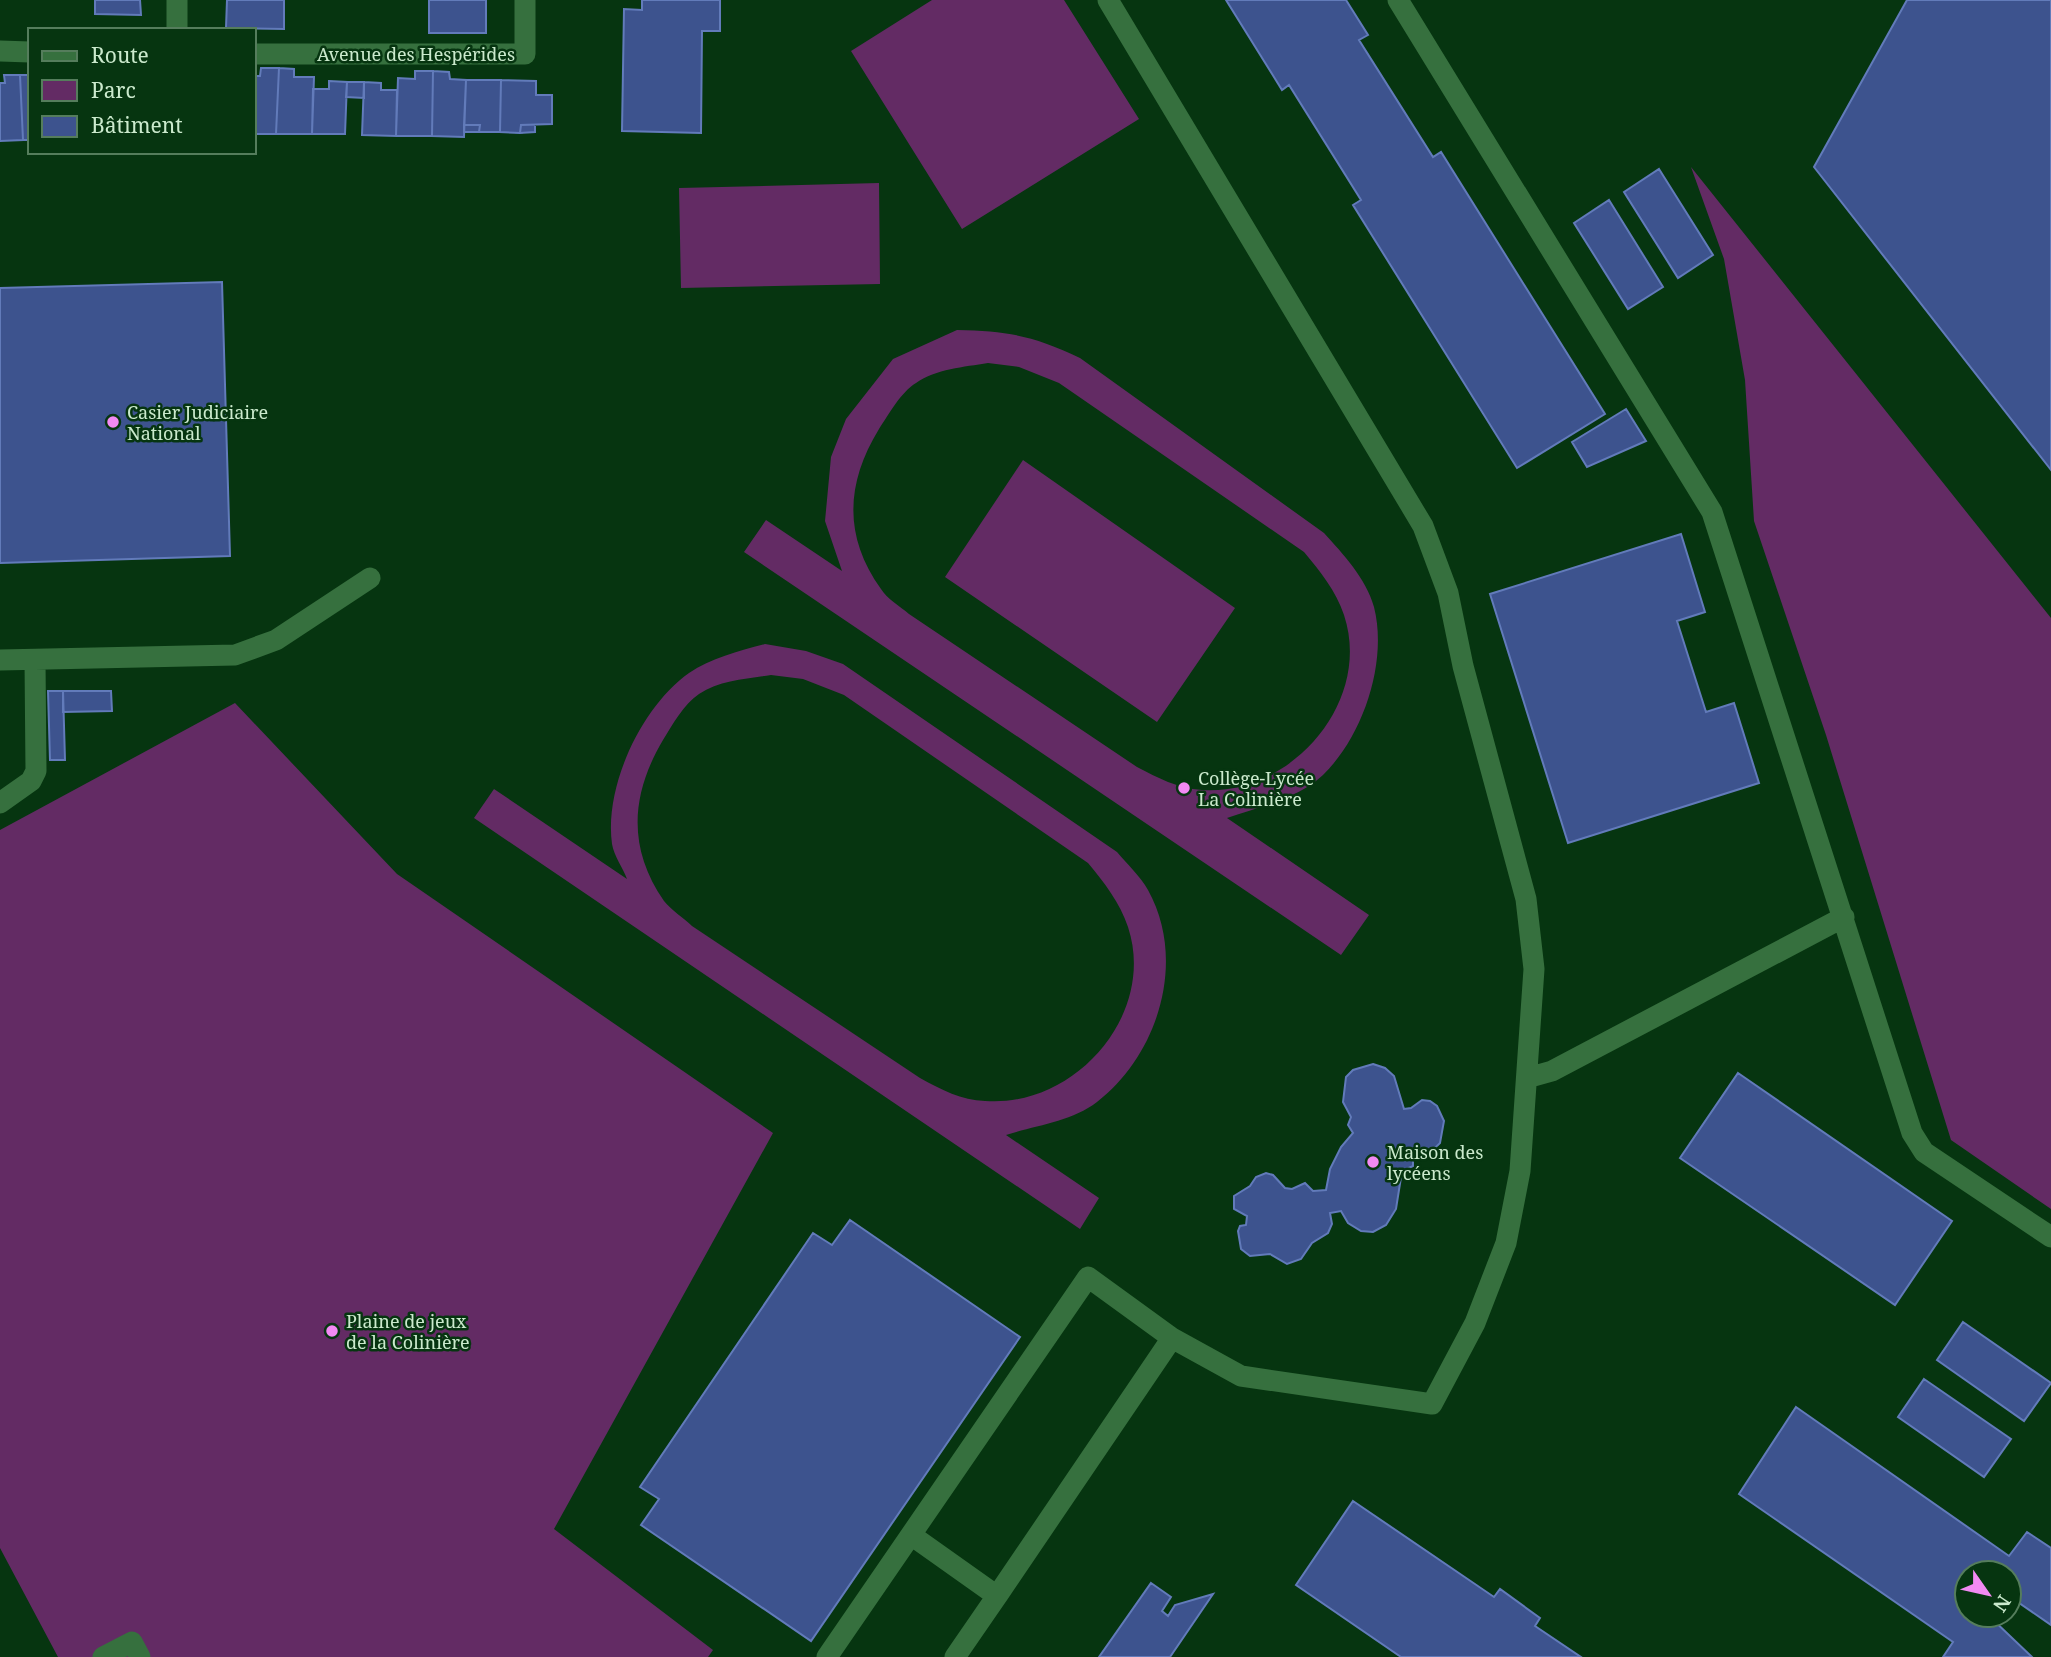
<svg xmlns="http://www.w3.org/2000/svg" width="2051" height="1657" font-family="'Noto Serif',serif">
<style>
.green{fill:#632b64;fill-rule:evenodd}
.building{fill:#3d538e;stroke:#627bba;stroke-width:2}
.lines{fill:none;stroke-linecap:round;stroke-linejoin:round}
.minor{stroke:#36703e;stroke-width:21}
.poi-dot{fill:#f28af3;stroke:#063510;stroke-width:2.5}
.labels{text-anchor:middle;dominant-baseline:central;stroke-width:5;stroke-linejoin:round;paint-order:stroke}
.street-label{font-size:18px;fill:#cbeacd;stroke:#063510}
.poi-label{font-size:18px;fill:#cbeacd;stroke:#063510;text-anchor:start}
</style>
<rect width="100%" height="100%" fill="#063510"/>
<path class="green" d="M932,0h132l75,119 -177,110 -111,-178z
M1691,167l360,451v591l-100,-69 -125,-405 -72,-214 -9,-141 -21,-121z
M879,183l1,101 -199,4 -2,-100z
M957,330c51,1 77,6 123,28l244,175c19,21 42,45 50,74 14,55 -11,129 -51,168 -25,24 -66,32 -96,43l142,97 -28,40 -597,-403 22,-32 76,51 -17,-50 6,-64 15,-38 47,-60zM988,363l31,4 40,16 245,169c16,19 32,39 40,63 29,88 -54,181 -142,175 -25,-2 -44,-12 -65,-23l-228,-153c-9,-8 -22,-15 -28,-25 -38,-53 -35,-106 -2,-160 10,-15 22,-37 37,-46 20,-14 48,-16 72,-20z
M1023,460l212,148 -78,114 -212,-145z
M765,644l41,7 37,13 274,188c10,12 23,24 31,38 39,70 11,164 -51,212 -26,20 -61,23 -91,33l93,63 -19,31 -606,-411 20,-29 133,90c-4,-11 -13,-23 -15,-35 -8,-57 29,-137 77,-171 22,-15 50,-22 76,-29zM771,675l32,4 41,16 244,168c16,19 32,40 40,64 29,88 -54,181 -143,174 -24,-1 -43,-11 -65,-23l-228,-152c-8,-8 -21,-16 -28,-25 -37,-53 -33,-107 -1,-161 9,-15 21,-36 36,-46 21,-14 48,-15 72,-19z
M235,703l162,171 376,259 -219,396 159,121 -5,7h-650l-58,-109v-718z"/>
<path class="building" d="M95,0h45l1,15 -46,-1z
M227,0h57v29l-58,-1z
M429,0h57v33h-57z
M642,0h78v31h-18l-1,102 -79,-2 2,-122 18,1z
M1226,0h120l22,35 -9,5 74,117 8,-5 164,262 -88,54 -164,-263 8,-5 -72,-115 -7,5z
M1907,0h144v470l-237,-303z
M261,68h18l-3,66h-22v-58h6z
M279,68l15,1v8h20l-2,57h-36z
M415,71h18l-1,65h-36l2,-58 17,1z
M433,71l16,1 1,7 16,1 -2,57 -32,-1z
M4,75h16l3,65 -23,1v-58h5z
M20,75h10v65h-7z
M466,80h35l-1,52h-21l1,-7h-16z
M501,80l35,1v14h16v29l-31,1 -1,8 -20,-1z
M329,81l18,1 -2,52h-33l1,-45h16z
M347,82h17v16l-18,-1z
M364,82l17,1v7h16l-1,46 -34,-1z
M464,125h16l-1,7h-15z
M521,125h14v7l-15,1z
M1659,169l54,86 -35,23 -54,-86z
M1609,200l54,87 -35,22 -54,-86z
M222,282l8,274 -230,7v-275z
M1626,409l20,32 -59,26 -15,-25z
M1681,534l24,78 -28,9 29,91 28,-9 25,80 -191,60 -78,-249z
M48,691h15l2,69h-15z
M63,691h48l1,20 -49,1z
M1373,1064l12,4 9,8 10,33 7,-1 11,-8 8,1 7,5 7,15 -4,22 -9,9 -18,6v8l-11,5 -6,38 -10,16 -13,7 -12,-1 -13,-8 -7,-12 -11,2 2,11 -4,9 -16,10 -11,16 -14,5 -17,-10 -20,2 -9,-7 -3,-18 2,-5 6,-1 1,-9 -13,-7v-13l16,-10 6,-9 10,-4 7,2 12,13 7,1 13,-6 8,8 13,-1 4,-21 11,-22 12,-14 -5,-8 3,-8 -8,-15 3,-25 7,-7z
M1738,1073l214,148 -57,84 -215,-147z
M850,1220l170,117 -209,304 -170,-116 18,-26 -19,-12 173,-254 19,12z
M1963,1322l88,61 -27,38 -87,-61z
M1924,1379l87,60 -27,38 -86,-60z
M1796,1407l213,149 18,-24 24,16v77l-42,-29v-23h-42v42h21l44,42h-89l10,-15 -214,-148z
M1353,1501l141,96 6,-8 40,29 -5,8 46,31h-180l-105,-72z
M1151,1583l20,14 -9,14 6,5 7,-11 38,-11 -43,63h-71z"/>
<g class="lines">
<path class="minor" d="M1108,0l315,526 25,67 15,73 63,233 8,70 -14,202 -14,72 -31,80 -43,81 -191,-28 -69,-38
M1398,0l314,512 200,621 12,19 127,85
M177,30v-30
M0,51l30,1
M254,54h271v-54
M0,660l235,-5 41,-15 94,-62
M0,803l31,-22 5,-10 -1,-111
M1527,1078l25,-7 292,-154
M103,1657l29,-15 8,15
M827,1657l261,-380 84,61 -175,258 -86,-61
M955,1657l42,-61"/>
</g>
<g class="poi-dot">
<circle cx="113" cy="422" r="7"/>
<circle cx="1184" cy="788" r="7"/>
<circle cx="1373" cy="1162" r="7"/>
<circle cx="332" cy="1331" r="7"/>
</g>
<g class="labels">
<g class="street-label">
<text x="416" y="54">Avenue des Hespérides</text>
</g>
<g class="poi-label">
<text x="127" y="412">Casier Judiciaire<tspan x="127" dy="21">National</tspan></text>
<text x="1198" y="778">Collège-Lycée<tspan x="1198" dy="21">La Colinière</tspan></text>
<text x="1387" y="1152">Maison des<tspan x="1387" dy="21">lycéens</tspan></text>
<text x="346" y="1321">Plaine de jeux<tspan x="346" dy="21">de la Colinière</tspan></text>
</g>
</g>
<rect x="28" y="28" width="228" height="126" fill="#063510" stroke="#557d5c" stroke-width="2"/>
<rect x="42" y="51" width="35" height="10" fill="#36703e" stroke="#557d5c" stroke-width="2"/>
<text x="91" y="63" font-size="21" fill="#cbeacd">Route</text>
<rect x="42" y="80" width="35" height="21" fill="#632b64" stroke="#557d5c" stroke-width="2"/>
<text x="91" y="98" font-size="21" fill="#cbeacd">Parc</text>
<rect x="42" y="116" width="35" height="21" fill="#3d538e" stroke="#557d5c" stroke-width="2"/>
<text x="91" y="133" font-size="21" fill="#cbeacd">Bâtiment</text>
<g transform="translate(1988 1594) rotate(124)"><circle r="33" fill="#063510" stroke="#557d5c" stroke-width="2"/>
<path d="M0-5L12 26L0 18L-12 26Z" fill="#f28af3"/>
<text y="-10" font-size="19" font-weight="bold" text-anchor="middle" fill="#cbeacd">N</text>
</g>
</svg>
